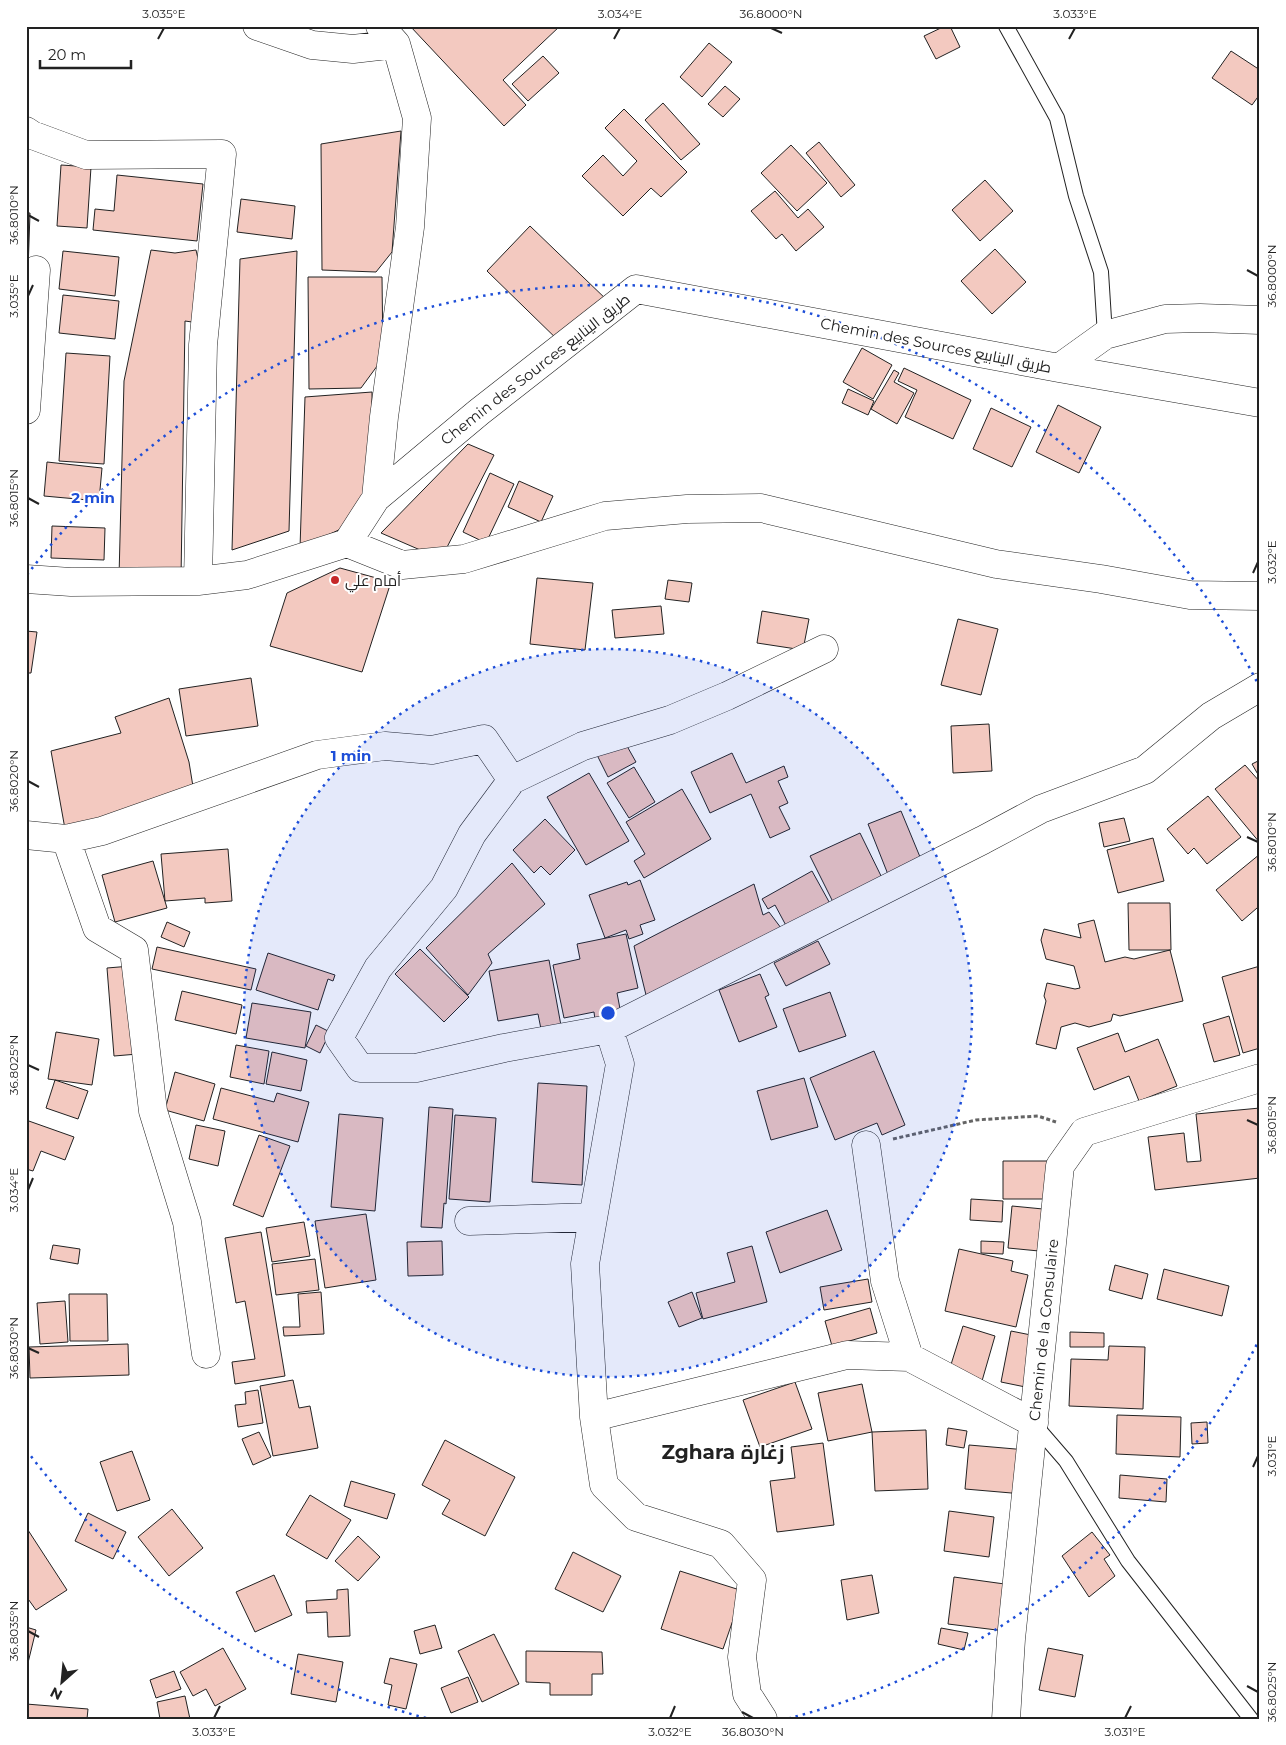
<svg xmlns="http://www.w3.org/2000/svg" width="1286" height="1745" font-family="Montserrat,Cairo,sans-serif">
<style>
.building{fill:#f3c9c0;stroke:#222}
.lines{fill:none;stroke-linecap:round;stroke-linejoin:round}
.service-casing{stroke:#222;stroke-width:16}
.minor-casing{stroke:#222;stroke-width:29}
.tertiary-casing{stroke:#222;stroke-width:29}
.path{stroke:#646464;stroke-width:3;stroke-dasharray:4 2.5;stroke-linecap:butt}
.service{stroke:#fff;stroke-width:14}
.minor{stroke:#fff;stroke-width:28}
.tertiary{stroke:#fff;stroke-width:28}
.ticks{fill:none;stroke:#222;stroke-width:2}
.ring{fill:none;stroke:#1d4ed8;stroke-width:2.5;stroke-dasharray:2.5 5}
.poi-dot{fill:#c62828;stroke:#fff;stroke-width:2}
.labels{text-anchor:middle;dominant-baseline:central;stroke-width:4;stroke-linejoin:round;paint-order:stroke}
.street-label{font-size:15px;fill:#222;stroke:#fff}
.poi-label{font-size:15px;fill:#222;stroke:#fff;text-anchor:start}
.district-label{font-size:20px;font-weight:bold;fill:#222;stroke:#fff}
.centre{fill:#1d4ed8;stroke:#fff;stroke-width:2.5}
.ring-label{font-size:15px;text-anchor:middle;font-weight:bold;fill:#1d4ed8;stroke:#fff;stroke-width:4;stroke-linejoin:round;paint-order:stroke}
.neatline{fill:none;stroke:#222;stroke-width:2}
.ticks-label{font-size:12px;text-anchor:middle;fill:#222}
</style>
<rect width="100%" height="100%" fill="#fff"/>
<path class="building" d="M410,26h150l-57,54 23,25 -22,21z
M945,26h5l10,21 -24,12 -12,-23z
M709,43l23,19 -30,35 -22,-20z
M1231,51l29,19v24l-8,11 -40,-27z
M543,56l16,17 -31,28 -16,-17z
M725,86l15,13 -17,18 -15,-13z
M663,103l37,41 -19,16 -36,-40z
M624,109l63,63 -26,25 -10,-9 -28,28 -41,-40 21,-21 20,21 14,-15 -32,-33z
M401,131l-9,121 -16,20 -54,-2 -1,-126z
M819,142l36,43 -14,12 -35,-44z
M791,145l36,38 -30,28 -36,-38z
M61,165l30,2 -4,61 -30,-2z
M117,175l86,9 -6,57 -104,-11 2,-21 19,2z
M985,180l28,31 -33,30 -28,-31z
M775,191l23,27 10,-9 16,18 -28,24 -14,-17 -6,5 -25,-28z
M241,199l54,7 -3,33 -55,-7z
M26,213h4l-2,58h-2z
M530,226l79,76 -44,45 -78,-76z
M995,249l31,33 -34,32 -31,-33z
M151,250l24,3 21,-3 5,21 -9,51 -7,-1 -4,258 -62,-2 5,-196z
M63,251l56,6 -4,39 -56,-7z
M297,251l-8,280 -57,19 8,-291z
M308,277h74l1,81 -22,30 -52,1z
M63,295l56,6 -4,38 -56,-6z
M862,348l30,17 -19,34 -30,-17z
M66,353l44,3 -6,108 -45,-3z
M904,368l67,32 -18,39 -48,-22 12,-27 -19,-9z
M894,370l5,3 -5,9 20,11 -17,31 -26,-15z
M848,389l26,12 -6,14 -26,-12z
M372,392v77l-14,52 -58,27 5,-151z
M1058,405l43,22 -22,46 -43,-21z
M991,408l40,19 -19,40 -39,-18z
M468,444l26,11 -53,104 -60,-26z
M47,462l55,6 -3,33 -55,-5z
M490,473l24,11 -28,59 -23,-11z
M519,481l34,15 -12,26 -33,-15z
M52,526l53,2 -1,32 -53,-2z
M340,568l51,14 -29,90 -92,-26 17,-53z
M537,578l56,5 -8,67 -55,-6z
M668,580l24,3 -3,19 -24,-3z
M661,606l3,28 -49,4 -3,-28z
M762,611l47,8 -6,31 -46,-7z
M958,619l40,10 -17,66 -40,-10z
M26,631l11,1 -6,41h-5z
M251,678l7,48 -72,10 -7,-47z
M169,698l20,64 6,37 -130,30 -14,-78 70,-18 -6,-16z
M989,724l3,47 -39,2 -2,-47z
M623,739l13,23 -28,15 -12,-24z
M732,753l14,30 38,-17 4,11 -10,4 10,22 -9,4 11,22 -20,9 -19,-44 -41,19 -19,-41z
M1260,760v18l-8,-14z
M1245,765l15,17v61l-45,-54z
M634,767l21,35 -26,16 -22,-35z
M589,773l40,68 -43,24 -39,-68z
M682,789l29,50 -67,39 -10,-17 11,-7 -19,-32z
M1208,796l33,41 -34,27 -13,-16 -6,6 -21,-25z
M901,811l24,58 -34,13 -23,-58z
M1124,818l6,23 -26,6 -5,-24z
M545,819l30,31 -25,25 -9,-9 -7,7 -21,-23z
M860,833l25,51 -49,24 -26,-52z
M1153,838l11,43 -46,12 -11,-43z
M228,849l4,52 -27,2v-5l-40,3 -4,-47z
M1260,854v57l-3,-3 -15,13 -26,-31z
M153,861l14,47 -52,14 -13,-47z
M512,863l33,41 -57,50 4,9 -24,32 -42,-47z
M812,871l21,38 -43,24 -15,-28 -7,4 -6,-10z
M640,880l15,40 -15,5 3,9 -14,5 -3,-9 -21,8 -16,-43 38,-13 1,3z
M754,884l9,31 6,-3 12,16 -134,71 -13,-53z
M1128,903h42l1,47h-42z
M1094,920l11,42 20,-5 9,2 36,-9 13,51 -63,15 -7,-2 -2,7 -22,6 -14,-4 -14,4 -5,22 -20,-5 10,-43 -2,-5 3,-13 28,6 5,-1 -6,-22 -28,-7 -5,-19 3,-11 37,9 -3,-14z
M167,922l23,10 -6,15 -23,-10z
M626,934l12,54 -21,5 4,21 -26,6 -1,-8 -30,6 -11,-53 27,-6 -3,-15z
M818,941l12,23 -44,22 -12,-23z
M157,947l99,22 -5,21 -99,-21z
M420,949l49,48 -25,25 -49,-48z
M268,953l67,22 -2,6 -5,-2 -10,31 -62,-20z
M549,960l13,71 -20,3 -4,-20 -40,7 -9,-50z
M131,966l7,88 -24,2 -7,-88z
M1260,966v82l-17,5 -21,-76z
M760,974l9,21 -4,2 12,30 -38,15 -20,-52z
M182,991l60,14 -6,29 -61,-14z
M830,992l16,44 -47,16 -16,-43z
M252,1003l59,9 -6,36 -59,-10z
M1229,1016l11,39 -26,7 -11,-38z
M316,1025l14,7 -10,21 -14,-7z
M56,1032l43,7 -7,46 -44,-6z
M1118,1033l7,19 33,-13 19,47 -38,15 -10,-25 -35,14 -17,-42z
M236,1045l33,6 -5,33 -34,-7z
M874,1051l31,74 -23,10 -5,-12 -42,17 -25,-62z
M272,1052l35,8 -6,31 -35,-7z
M175,1072l40,12 -11,37 -39,-11z
M804,1078l14,49 -47,13 -14,-49z
M55,1080l33,11 -10,28 -32,-11z
M538,1083l49,3 -5,99 -50,-3z
M221,1088l53,14 3,-9 32,9 -11,40 -85,-23z
M429,1107l24,2 -7,95 -2,-1 -2,25 -21,-1z
M1260,1108v70l-105,12 -7,-53 36,-4 3,29 14,-1 -5,-47z
M339,1114l44,4 -8,93 -44,-4z
M455,1115l41,3 -6,84 -41,-3z
M26,1120l48,17 -9,23 -24,-9 -8,20 -7,-2z
M196,1125l29,6 -7,35 -29,-7z
M259,1135l31,11 -27,71 -30,-12z
M1003,1161h47v38h-47z
M971,1199l32,2 -1,21 -32,-2z
M1012,1206l31,3 -4,42 -31,-3z
M827,1210l15,40 -62,23 -14,-41z
M366,1214l10,66 -51,8 -10,-67z
M304,1222l6,34 -38,6 -6,-34z
M261,1232l24,144 -50,8 -3,-22 23,-3 -10,-58 -9,2 -11,-65z
M442,1241l1,34 -35,1 -1,-34z
M981,1241l23,1 -1,12 -22,-1z
M53,1245l27,4 -2,15 -28,-5z
M752,1246l15,56 -64,17 -7,-26 39,-11 -8,-29z
M959,1249l54,12 -2,10 17,4 -12,52 -71,-16z
M315,1259l4,31 -43,5 -4,-31z
M1115,1265l33,9 -6,25 -33,-9z
M1164,1269l65,17 -7,30 -65,-17z
M868,1279l4,23 -48,8 -4,-23z
M321,1292l3,42 -40,2 -1,-9h17l-2,-33z
M692,1292l10,26 -23,9 -11,-25z
M69,1294h38l1,47h-38z
M65,1301l3,41 -28,2 -3,-41z
M870,1308l7,25 -45,13 -7,-25z
M963,1326l32,10 -13,45 -33,-10z
M1011,1331l25,5 4,54 -39,-8z
M1070,1332l34,1v14h-34z
M128,1344l1,31 -99,3 -1,-31z
M1109,1346l36,1 -2,62 -74,-3 2,-47 37,1z
M293,1380l6,28 11,-2 8,42 -45,8 -13,-70z
M795,1382l17,47 -52,18 -17,-47z
M862,1384l10,48 -44,9 -10,-48z
M258,1390l5,33 -25,4 -3,-22 11,-1 -1,-12z
M1117,1415l64,2 -1,40 -64,-3z
M1207,1422l1,21 -16,1 -1,-21z
M948,1428l19,3 -3,17 -18,-3z
M926,1430l2,59 -53,2 -3,-59z
M259,1432l12,25 -18,8 -11,-26z
M445,1440l70,37 -30,59 -43,-22 8,-14 -28,-15z
M823,1443l11,82 -57,7 -7,-51 25,-3 -4,-31z
M969,1445l58,5 -4,44 -58,-5z
M132,1451l18,49 -33,11 -17,-49z
M1120,1475l47,4 -1,23 -47,-4z
M351,1481l44,13 -8,25 -43,-13z
M310,1495l41,25 -24,39 -41,-24z
M172,1509l31,39 -34,28 -31,-39z
M949,1511l45,6 -5,40 -45,-6z
M88,1513l38,19 -13,27 -38,-18z
M26,1527l41,63 -31,20 -10,-14z
M1092,1532l18,23 -6,4 11,17 -26,21 -27,-41z
M358,1536l22,21 -22,24 -23,-20z
M573,1552l48,24 -18,36 -48,-23z
M680,1571l63,20 -20,58 -62,-20z
M274,1575l18,40 -37,17 -19,-40z
M872,1575l7,38 -32,7 -6,-40z
M954,1577l65,9 -6,46 -65,-8z
M348,1589l2,47 -22,1 -1,-25 -20,1 -1,-12 31,-2v-9z
M435,1625l7,23 -22,6 -6,-23z
M26,1627l10,3 -10,41z
M941,1628l27,5 -4,17 -26,-6z
M494,1634l25,50 -37,18 -24,-51z
M223,1648l23,41 -31,17 -9,-17 -13,7 -13,-24z
M1048,1648l35,7 -8,42 -36,-7z
M526,1651l76,1 1,22h-11v21h-42v-12l-24,-1z
M298,1654l45,8 -7,40 -45,-8z
M390,1658l27,6 -11,45 -18,-4 4,-20 -8,-2z
M174,1671l7,18 -25,9 -6,-18z
M468,1677l10,25 -27,11 -10,-25z
M185,1696l5,23h-30l-3,-17z
M26,1704l62,5 -1,10h-61z"/>
<g class="lines">
<g class="service-casing">
<path id="service" d="M1006,26l51,92 19,78 25,76 4,63
M1034,1424l32,37 62,100 123,158"/>
</g>
<g class="minor-casing">
<path id="minor" d="M257,26l55,19 41,4 43,-5
M26,131l6,4 54,20 136,-1 -19,191 -5,236
M1059,368l46,-33 60,-16 35,-1 60,2
M26,410l10,-140
M376,498l8,-81 26,-190 7,-109 -21,-74 -16,-18
M347,543l55,22 62,-6 141,-43 82,-7 74,-1 235,56 105,15 89,16 70,1
M26,579l45,3 127,-1 49,-6 100,-32 29,-45 103,-86 157,-123 423,79 201,35
M512,780l71,-34 87,-26 57,-24 97,-47
M26,835l40,4 36,-8 215,-76 68,-9 47,4 52,-11 28,41 -40,54 -28,54 -66,80 -39,70 21,30h56l88,-20 105,-19 11,35 -35,200 9,153 10,68 32,32 85,27 31,36 -10,77 5,37 16,25
M66,839l31,89 37,22 19,161 34,111 19,132
M609,1029l374,-189 58,-31 104,-39 66,-54 49,-29
M866,1145l19,136 24,76 125,66
M469,1221l123,-4
M594,1417l253,-62 62,2"/>
</g>
<g class="tertiary-casing">
<g id="tertiary">
<path id="s1" d="M1006,1719l5,-80 49,-473 24,-34 176,-54"/>
</g>
</g>
<path class="path" d="M893,1139l83,-19 62,-4 18,6"/>
<use href="#service" class="service"/>
<use href="#minor" class="minor"/>
<use href="#tertiary" class="tertiary"/>
</g>
<path class="ticks" d="M771,28l11,5M158,39l6,-11M614,39l6,-11M1069,39l6,-11M28,215l11,6M1247,270l11,6M28,296l5,-11M28,498l11,6M1253,573l5,-11M28,781l11,6M1247,837l11,5M28,1065l11,5M1247,1120l11,5M28,1190l5,-12M28,1348l11,5M1253,1467l5,-11M28,1631l11,6M1247,1686l11,6M742,1712l11,6M214,1718l6,-12M670,1718l5,-12M1125,1718l6,-12"/>
<circle cx="608" cy="1013" r="364" fill="#1d4ed8" fill-opacity=".12"/>
<g class="ring">
<circle cx="608" cy="1013" r="364"/>
<path d="M1260 1338A728 728 0 0 1 790 1718M426 1718A728 728 0 0 1 27 1451M27 575A728 728 0 0 1 1260 688"/>
</g>
<circle class="poi-dot" cx="335" cy="580" r="5"/>
<g class="labels">
<g class="street-label">
<text transform="translate(936 345) rotate(11)">Chemin des Sources طريق الينابيع</text>
<text transform="translate(535 369) rotate(-38)">Chemin des Sources طريق الينابيع</text>
<text stroke="none"><textPath href="#s1" startOffset="391">Chemin de la Consulaire</textPath></text>
</g>
<g class="poi-label">
<text x="345" y="580">أمام علي</text>
</g>
<g class="district-label">
<text x="723" y="1452">Zghara زغارة</text>
</g>
</g>
<circle cx="608" cy="1013" r="8" class="centre"/>
<g class="ring-label">
<text x="93" y="503">2 min</text>
<text x="351" y="761">1 min</text>
</g>
<rect width="1286" height="1745" fill="none" stroke="#ffffff" stroke-width="55"/>
<g transform="translate(62 1682) rotate(207)" stroke="#ffffff" stroke-width="4" paint-order="stroke">
<path d="M0-4L9 19L0 12L-9 19Z" fill="#222222"/>
<text y="-8" font-size="14" font-weight="bold" text-anchor="middle" fill="#222222">N</text>
</g>
<path d="M40 60v8h91v-8" fill="none" stroke="#222222" stroke-width="2.5"/>
<text x="48" y="60" font-size="15" fill="#222222" stroke="#ffffff" stroke-width="4" paint-order="stroke">20 m</text>
<rect x="28" y="28" width="1230" height="1690" class="neatline"/>
<g class="ticks-label">
<text x="164" y="18">3.035°E</text>
<text x="620" y="18">3.034°E</text>
<text x="771" y="18">36.8000°N</text>
<text x="1075" y="18">3.033°E</text>
<text transform="translate(14 215) rotate(-90)" y="4">36.8010°N</text>
<text transform="translate(1272 276) rotate(-90)" y="4">36.8000°N</text>
<text transform="translate(14 296) rotate(-90)" y="4">3.035°E</text>
<text transform="translate(14 498) rotate(-90)" y="4">36.8015°N</text>
<text transform="translate(1272 562) rotate(-90)" y="4">3.032°E</text>
<text transform="translate(14 781) rotate(-90)" y="4">36.8020°N</text>
<text transform="translate(1272 842) rotate(-90)" y="4">36.8010°N</text>
<text transform="translate(14 1065) rotate(-90)" y="4">36.8025°N</text>
<text transform="translate(1272 1125) rotate(-90)" y="4">36.8015°N</text>
<text transform="translate(14 1190) rotate(-90)" y="4">3.034°E</text>
<text transform="translate(14 1348) rotate(-90)" y="4">36.8030°N</text>
<text transform="translate(1272 1456) rotate(-90)" y="4">3.031°E</text>
<text transform="translate(14 1631) rotate(-90)" y="4">36.8035°N</text>
<text transform="translate(1272 1692) rotate(-90)" y="4">36.8025°N</text>
<text x="214" y="1736">3.033°E</text>
<text x="670" y="1736">3.032°E</text>
<text x="753" y="1736">36.8030°N</text>
<text x="1125" y="1736">3.031°E</text>
</g>
</svg>
